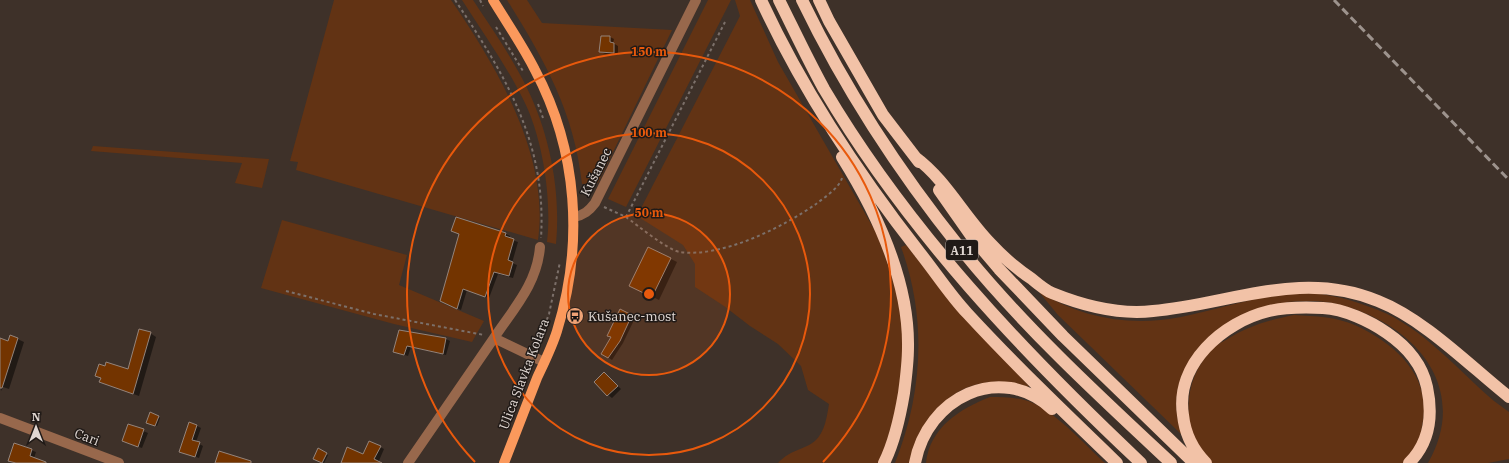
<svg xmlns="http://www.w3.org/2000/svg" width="1509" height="463" font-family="'IBM Plex Serif',serif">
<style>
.green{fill:#623314}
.shadow{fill:#0007}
.building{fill:#733400;stroke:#94847b}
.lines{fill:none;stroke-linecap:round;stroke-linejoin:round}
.path{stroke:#7c706a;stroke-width:2;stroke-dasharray:3 3;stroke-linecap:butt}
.minor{stroke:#98684c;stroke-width:10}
.major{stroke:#fb995c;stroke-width:10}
.highway{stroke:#f2c2a7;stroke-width:12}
.rail{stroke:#9d938d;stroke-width:3;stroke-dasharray:8 4;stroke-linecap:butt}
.ring{fill:none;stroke:#e8590c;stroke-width:2}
.labels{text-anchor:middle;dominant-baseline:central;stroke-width:3;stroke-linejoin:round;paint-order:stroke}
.shield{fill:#201a17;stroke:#a69e9a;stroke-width:1}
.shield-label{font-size:12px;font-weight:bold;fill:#e0d7d2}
.street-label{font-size:13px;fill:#e0d7d2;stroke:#201a17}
.poi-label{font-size:13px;fill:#e0d7d2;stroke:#201a17;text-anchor:start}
.centre{fill:#e8590c;stroke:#201a17;stroke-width:2}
.ring-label{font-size:12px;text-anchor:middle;font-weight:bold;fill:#e8590c;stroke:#201a17;stroke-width:3;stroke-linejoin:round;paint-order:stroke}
</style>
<rect width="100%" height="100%" fill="#3e3129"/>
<path class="green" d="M334,0h117c46,67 99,156 87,240l-242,-70 2,-8 -8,-1z
M462,0h11c19,29 39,57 54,88 23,47 34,104 29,156l-9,-2c5,-42 -4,-103 -23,-141 -17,-35 -41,-68 -62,-101z
M507,0h20l15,23 130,7 -74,153 -16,1c-8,-72 -37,-123 -75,-184z
M708,0h23l-105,207 -18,-8z
M735,0h15l28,62 108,188 11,44 7,40 -5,70 -19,59h-102c13,-14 26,-13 37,-22 10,-9 12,-25 14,-37l-21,-14 -7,-24 -23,-22 -28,-18 -26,-20 -29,-19v-23l-12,-19 -46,-29 103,-200z
M93,146l176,13 -7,29 -27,-5 7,-20 -151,-12z
M282,220l125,35 -8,30 85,36 -12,21 -78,-18 -133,-36z
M906,245l58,72 65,69 -1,1c-26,-10 -60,-6 -81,13 -6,5 -11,13 -16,20 -11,15 -17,23 -21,43h-15c28,-70 32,-145 6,-216z
M1039,292c43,26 91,35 142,25 39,-8 78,-22 118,-24 27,-1 54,7 79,17 44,17 81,61 116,91l15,11v47l-21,4h-60c45,-79 -19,-144 -96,-160 -15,-3 -30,-2 -45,-1l-90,49c-21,28 -26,52 -15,84l-124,-120z
M1294,315c21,1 44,2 63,11 40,19 76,52 65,100 -1,6 -1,15 -4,21 -3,6 -10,11 -14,16h-192c-5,-5 -11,-10 -14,-16 -17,-33 -11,-72 15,-99 3,-3 9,-6 13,-8 22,-14 43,-20 68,-25z
M990,397c14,0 29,0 43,6 27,13 50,40 72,60h-179c4,-36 34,-54 64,-66z"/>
<path class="shadow" d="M610,37l4,2 -1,4 5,3v9l-13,-1 -4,-2z
M456,218l50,16 4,2 -1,3 9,3 -6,21 5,2 -4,13 -15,-4 -9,24 -22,-8 -6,20 -16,-7 15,-69 -8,-3z
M649,248l28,14 -18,38 -22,-11z
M621,311l14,7 -12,25 -11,17 -9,-6 10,-17z
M400,331l46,8 4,2 -4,14 -35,-8 -3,9 -9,-3z
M150,333l6,4 -17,59 -39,-14 2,-4 -6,-3 10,-8 23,3z
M11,336l13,6 -15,47 -6,-2 -2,4 -1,-52 9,3z
M604,373l17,16 -9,9 -4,-3z
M159,417l1,1 -3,8 -8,-3z
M129,425l19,8 -6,15 -15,-5z
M197,426l4,2 -5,14 7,4 -4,12 -19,-7z
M15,444l21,8 -2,6 10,5h-29l-5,-3z
M380,447l4,2 -6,14h-36l22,-7z
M319,450l9,5 -4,8 -10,-4z"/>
<path class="building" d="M601,36h9v6l4,1v10l-15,-1z
M456,217l50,16 -1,3 9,3 -6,21 5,2 -4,14 -15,-4 -9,25 -22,-8 -6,20 -17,-8 19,-67 -8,-3z
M648,247l23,11 -19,39 -23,-11z
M620,309l12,6 -12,26 -12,17 -7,-4 10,-17 -4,-1z
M139,329l12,3 -18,62 -34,-12 2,-4 -6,-2 4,-12 6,2 1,-4 22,7z
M399,330l47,8 -3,16 -36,-8 -3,9 -11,-3z
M10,335l8,3 -16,50h-2v-50l8,3z
M604,372l14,14 -11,10 -13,-14z
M150,412l9,4 -4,10 -9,-3z
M189,422l8,3 -5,15 8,2 -5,15 -16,-5z
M128,424l16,5 -6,18 -16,-6z
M369,441l12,5 -7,13 8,4h-41l6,-16 16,7z
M14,443l18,6 -2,7 16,6v1h-30l-8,-2z
M318,448l9,5 -5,10 -9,-4z
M219,451l32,10v2h-36z"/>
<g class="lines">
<path class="path" d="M455,0c51,76 92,144 86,238
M480,0l3,6
M496,27l27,44
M538,104l5,14
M604,207l22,10 99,-195
M626,217c11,8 43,34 54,35 42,6 103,-25 136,-48 9,-7 23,-16 26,-26
M286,291l88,23 110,21
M535,347l2,-1 12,-32 11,-52"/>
<path class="minor" d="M574,217c10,-2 15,-6 21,-14l101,-203
M494,338c20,-30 43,-54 46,-91
M0,418l119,45
M408,463l86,-125 50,24"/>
<path class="major" d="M493,0c14,23 30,46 42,70 43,81 49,174 22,261 -5,16 -13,32 -20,47 -11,29 -22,57 -33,85"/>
<path class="highway" d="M761,0c42,91 98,175 159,253 16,20 30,42 47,60 48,52 99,101 150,150
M779,0c15,30 29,60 45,89 84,142 198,262 317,374
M802,0c43,89 97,172 159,249 62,77 138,147 210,214
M819,0l10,21 54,94 36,47
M842,157c35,56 67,123 66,190 0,16 -2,31 -4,46 -4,24 -9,48 -20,70
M915,157c31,23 48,58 75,86 12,13 27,26 42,36 6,5 13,11 20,14 32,13 66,22 101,18 78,-7 148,-42 225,-10 46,18 92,65 131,96
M939,190l33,47 27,32 64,67 131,127
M915,463c12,-65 85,-102 137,-54
M1206,463c-13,-13 -21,-29 -23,-48 -8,-51 40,-93 86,-104 18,-4 36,-4 54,-3 21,1 47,13 64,25 19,13 35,31 40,54 6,28 3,55 -18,76"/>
<path class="rail" d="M1334,0l175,180"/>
</g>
<circle cx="649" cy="294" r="81" fill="#e8590c" fill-opacity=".12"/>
<g class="ring">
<circle cx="649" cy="294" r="81"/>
<circle cx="649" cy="294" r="161"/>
<path d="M475 462A242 242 0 1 1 823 462"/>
</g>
<defs>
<g id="bus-disc" transform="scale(0.9)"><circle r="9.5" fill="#efa376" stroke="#201a17"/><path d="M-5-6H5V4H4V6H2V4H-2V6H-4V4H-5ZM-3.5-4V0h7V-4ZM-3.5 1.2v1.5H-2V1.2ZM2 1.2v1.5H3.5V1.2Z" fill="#111"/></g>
</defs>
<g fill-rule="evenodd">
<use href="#bus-disc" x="575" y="316"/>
</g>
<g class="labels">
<rect class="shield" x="946" y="240" width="32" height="20" rx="3"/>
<g class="shield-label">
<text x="962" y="250">A11</text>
</g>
<g class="street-label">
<text transform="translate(596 172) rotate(-63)">Kušanec</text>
<text transform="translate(524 374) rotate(-69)">Ulica Slavka Kolara</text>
<text transform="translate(87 437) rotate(21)">Cari</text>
</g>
<g class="poi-label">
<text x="588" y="316">Kušanec-most</text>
</g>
</g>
<circle cx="649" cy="294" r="6" class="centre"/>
<g class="ring-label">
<text x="649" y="56">150 m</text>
<text x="649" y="137">100 m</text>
<text x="649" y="217">50 m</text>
</g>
<g transform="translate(36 427)" stroke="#201a17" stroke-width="3" paint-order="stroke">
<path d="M0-3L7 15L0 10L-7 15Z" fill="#e0d7d2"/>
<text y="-6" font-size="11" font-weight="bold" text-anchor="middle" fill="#e0d7d2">N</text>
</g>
</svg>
